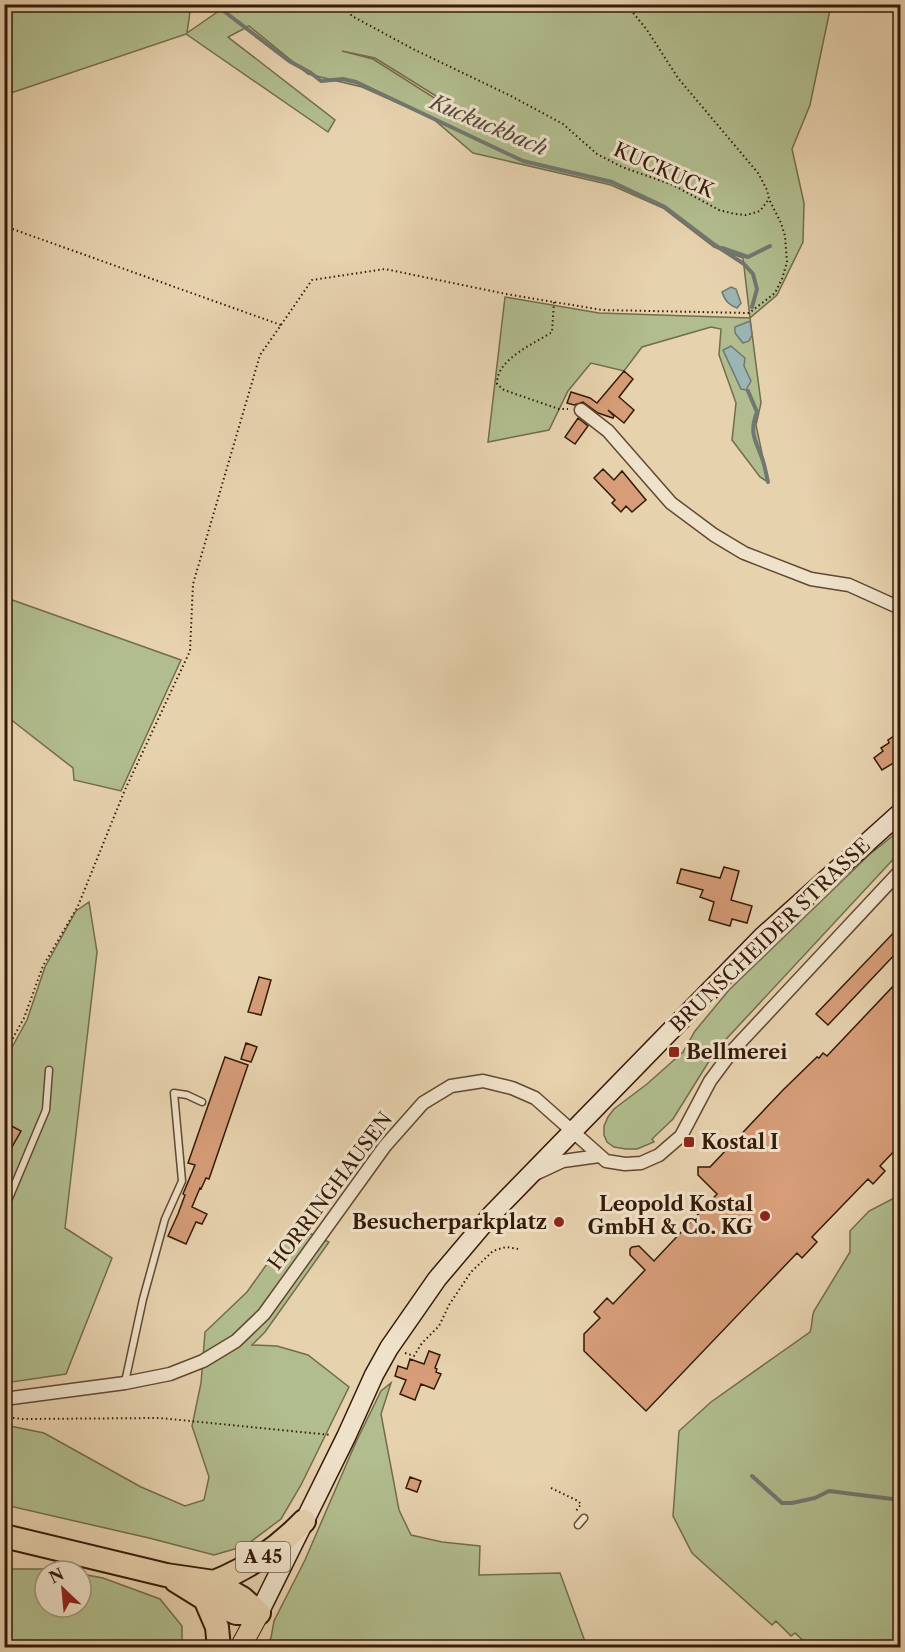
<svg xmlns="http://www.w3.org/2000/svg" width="905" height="1652" font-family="'Libre Caslon Text',serif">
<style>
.green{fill:#b1bd8e;stroke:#736c4c;stroke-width:1.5;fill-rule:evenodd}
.water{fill:#9bb5b5;stroke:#727770;stroke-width:1.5}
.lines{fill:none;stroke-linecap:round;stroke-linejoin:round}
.stream{stroke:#727770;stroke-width:4}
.building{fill:#d69d78;stroke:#351a09;stroke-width:1.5}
.lane-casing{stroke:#624832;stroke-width:9}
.street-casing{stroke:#624832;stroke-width:15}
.secondary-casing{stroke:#351a09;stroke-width:21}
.primary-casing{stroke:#351a09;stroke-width:22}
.highway-casing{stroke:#351a09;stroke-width:26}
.path{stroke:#351a09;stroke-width:2;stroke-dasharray:1.5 3;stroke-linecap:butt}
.lane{stroke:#efe2ca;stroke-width:6}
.street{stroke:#efe2ca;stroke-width:12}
.secondary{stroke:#efe2ca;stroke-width:18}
.primary{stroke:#e7d2ae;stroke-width:20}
.highway{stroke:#e7d2ae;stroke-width:22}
.poi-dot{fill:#8f2418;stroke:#efe2ca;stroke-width:2}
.labels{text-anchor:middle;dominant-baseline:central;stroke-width:6;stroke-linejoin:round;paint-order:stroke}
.shield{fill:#efe2ca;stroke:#6d5643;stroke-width:1.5}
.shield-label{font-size:18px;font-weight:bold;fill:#351a09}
.street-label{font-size:20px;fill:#351a09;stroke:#efe2ca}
.poi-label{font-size:20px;font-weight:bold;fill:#351a09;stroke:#efe2ca;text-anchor:start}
.water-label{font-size:21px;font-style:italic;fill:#54483d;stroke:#efe2ca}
</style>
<rect width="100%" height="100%" fill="#e7d2ae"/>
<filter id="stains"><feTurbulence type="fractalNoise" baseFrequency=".00333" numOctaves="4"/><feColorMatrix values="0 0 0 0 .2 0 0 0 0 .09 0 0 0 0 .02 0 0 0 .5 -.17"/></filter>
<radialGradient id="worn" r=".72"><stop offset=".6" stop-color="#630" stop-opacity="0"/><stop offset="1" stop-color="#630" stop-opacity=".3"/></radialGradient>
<path class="green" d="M229,4l602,1 -21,100 -18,44 12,54 -1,39 -26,53 -27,23 11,85 -5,22 12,57 -8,-5 -28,-37 4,-37 -17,-48 2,-26 -10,-2 -69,20 -18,24 -33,-8 -23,28 -19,39 -61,12 17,-145 94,16 151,5 -7,-60 -29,-11 -51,-39 -52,-23 -138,-32 -41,-35 -70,-31 -54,-13 -59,-48 -21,11 107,83 -7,12 -142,-98 -181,61 -1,-90h187l-4,28zM342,51l33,7 82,51 43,17 18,20 -19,-18 -44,-17 -82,-52z
M4,597l177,63 -60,131 -47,-11 -1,-12 -68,-53z
M900,830v22l-184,198 -43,69 -21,20 2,3 -17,7h-11l-12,-2 -7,-5 -3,-7v-9l4,-9 6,-8 33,-25 36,-32 12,-21 34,-41 140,-135z
M89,902l8,50 -32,276 47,30 -46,116 -61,9v-323l22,-40 18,-53 31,-56z
M900,1195v452h-90l-15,-14 -4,3 -15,-15 -4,4 -80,-72 -19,-37 6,-85 32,-29 99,-70c3,-8 1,-14 4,-21l36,-59v-21l19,-20z
M294,1226l35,16 -64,90 -13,13 25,1 31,9 41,32 -48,98 -20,34 -36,27 -31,9 -65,-17 -144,-33v-80l39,8 97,54 44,19 19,-6 5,-23 -17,-51 9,-43 4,-51 42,-40z
M391,1383l-10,31 18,96 12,25 31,7 38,4 -1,29 81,-2 27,74h-323l7,-9 3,-17 31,-61 51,-118 25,-51z
M4,1569h44l12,2h-15v36h36v-33l22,4 57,21 22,27v21h-177z"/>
<path class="water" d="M731,287l5,2 5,14 -4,5c-8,-3 -12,-7 -15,-16z
M750,321l2,14 -3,6 -6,2 -8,-10v-6z
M731,346l14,12 -1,8 7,15 -5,9 -5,-1 -18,-39z"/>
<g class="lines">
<path class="stream" d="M219,4l6,8 64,49 22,12 10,8 22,-2 13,3 167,79 89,21 53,25 50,38 29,19 9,10 4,15 -5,18
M722,248l26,9 22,-11
M748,391l9,21c-8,21 -2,27 5,46 3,8 4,16 6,24
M752,1476l30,27h10l23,-5 14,-7 71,9"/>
</g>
<path class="building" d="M624,371l9,8 -14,18 15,13 -10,13 -16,-13 6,6 -1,2 -15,-5 -15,-11 -9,3 -7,-2 4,-11 19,6 7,5z
M578,418l10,8 -13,18 -10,-7z
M603,469l11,11 8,-9 24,29 -14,12 -6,-6 -5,6 -9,-9 3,-3 -21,-22z
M900,732v27l-18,11 -8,-12 9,-7 -2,-3 8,-5 -1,-3z
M724,867l15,4 -8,29 21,6 -5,17 -15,-4 -2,7 -21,-6 5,-18 -14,-5 3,-7 -26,-7 4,-14 39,9z
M900,926v23l-72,76 -12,-11z
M259,977l12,3 -10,35 -13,-3z
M900,979v166l-20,21 5,5 -12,13 -5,-5 -56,58 5,5 -15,16 -5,-5 -151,158 -62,-60v-17l16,-16 -6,-6 13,-14 6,6 32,-34 -15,-15v-6l2,-2 7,-1 15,15 63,-67 -19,-19v-8h12l73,-77 34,-33 2,1 4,-5 4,3z
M246,1043l11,4 -6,15 -10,-3z
M225,1057l23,8 -39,114 -3,-1 -5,11 -1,-1 -8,19 15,7 -5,10 -6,-2 -10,22 -18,-8 10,-22 7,-19 -2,-1 12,-29 -7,-2z
M4,1122l17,9 -17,30z
M429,1351l11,4 -5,13 2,1 -1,3 5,2 -7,15 -13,-5 -6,16 -15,-6 6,-14 -11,-4 3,-10 9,3 3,-10 14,5z
M410,1477l11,4 -4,11 -11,-4z"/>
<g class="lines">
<g class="lane-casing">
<path id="lane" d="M4,1210l42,-100 3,-40
M125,1382l18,-83 22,-80 17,-38 -8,-88 13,2 15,7
M578,1525l6,-7"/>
</g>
<g class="street-casing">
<path id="street" d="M581,410l27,21 63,72 43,32 30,18 67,26 38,6 51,23
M535,1174l28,-13 36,-5
M4,1399l121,-16 45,-9 33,-13 33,-20 28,-27 121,-168 38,-43 28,-17 32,-5 29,7 23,10 71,63 19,3 16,-1 18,-8 22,-19 29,-55 23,-31 167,-179"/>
</g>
<g class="secondary-casing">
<path id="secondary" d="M259,1613l87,-176 28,-62 15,-27 48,-69 55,-65 270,-277 138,-124"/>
</g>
<g class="primary-casing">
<path id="primary" d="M240,1648l19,-35"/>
</g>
<g class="highway-casing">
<path id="highway" d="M4,1536l162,39 48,7 28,16 17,15
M176,1581l29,18 31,14h23
M214,1582c35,-14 64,-34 90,-61
M205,1599l12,28 2,21"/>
</g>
<path class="path" d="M342,4l10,12 61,33 98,47 52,28 34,30 25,13 51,18 46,25 16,4 11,1 14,-4 9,-12 -2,-9 -9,-17 -80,-95 -31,-48 -21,-26
M4,226l277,99 -21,30 -67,229 -3,67 -66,141 -46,114 -35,60 -19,52 -20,36
M554,302l-2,30c-18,12 -56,27 -55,52l7,6 55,19h9
M281,325l31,-45 73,-11 121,25 96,16 147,3 26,-20 7,-14 5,-17 -2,-26 -4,-13 -12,-24
M405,1353l9,3 8,-13 17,-17 10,-21 22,-33 22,-21 6,-2 7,-2 13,2
M4,1417l19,2 137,-1 171,17
M551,1488l27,13 3,3 -5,7"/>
<use href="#lane" class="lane"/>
<use href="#street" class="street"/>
<use href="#secondary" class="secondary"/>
<use href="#primary" class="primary"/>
<use href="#highway" class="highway"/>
</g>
<g class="poi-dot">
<rect x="668" y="1046" width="12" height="12" rx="3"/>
<rect x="683" y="1136" width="12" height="12" rx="3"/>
<circle cx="765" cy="1216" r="6"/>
<circle cx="559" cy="1222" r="6"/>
</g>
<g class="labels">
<rect class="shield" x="236" y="1542" width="54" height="30" rx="4.5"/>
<g class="shield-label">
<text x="263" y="1557">A 45</text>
</g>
<g class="street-label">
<text transform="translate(664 170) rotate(24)">KUCKUCK</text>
<text transform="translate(770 935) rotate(-44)">BRUNSCHEIDER STRASSE</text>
<text transform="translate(330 1191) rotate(-53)">HORRINGHAUSEN</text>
</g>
<g class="poi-label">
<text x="686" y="1052">Bellmerei</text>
<text x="701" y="1142">Kostal I</text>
<text x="753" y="1204" text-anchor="end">Leopold Kostal<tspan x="753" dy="23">GmbH &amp; Co. KG</tspan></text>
<text x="547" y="1222" text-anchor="end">Besucherparkplatz</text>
</g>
<g class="water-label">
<text transform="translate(489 125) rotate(23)">Kuckuckbach</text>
</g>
</g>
<rect width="905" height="1652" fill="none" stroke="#e7d2ae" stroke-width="24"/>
<rect x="6" y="6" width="893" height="1640" fill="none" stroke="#351a09" stroke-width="3"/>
<rect x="12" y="12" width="881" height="1628" fill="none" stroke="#351a09" stroke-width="1.5"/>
<g transform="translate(63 1589) rotate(334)"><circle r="28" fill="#efe2ca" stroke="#a5927d" stroke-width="1.5"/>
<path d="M0-4.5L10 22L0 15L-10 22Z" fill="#8f2418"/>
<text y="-9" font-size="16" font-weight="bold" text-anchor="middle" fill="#351a09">N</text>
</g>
<rect width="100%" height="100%" filter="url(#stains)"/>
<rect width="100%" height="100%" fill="url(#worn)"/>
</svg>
